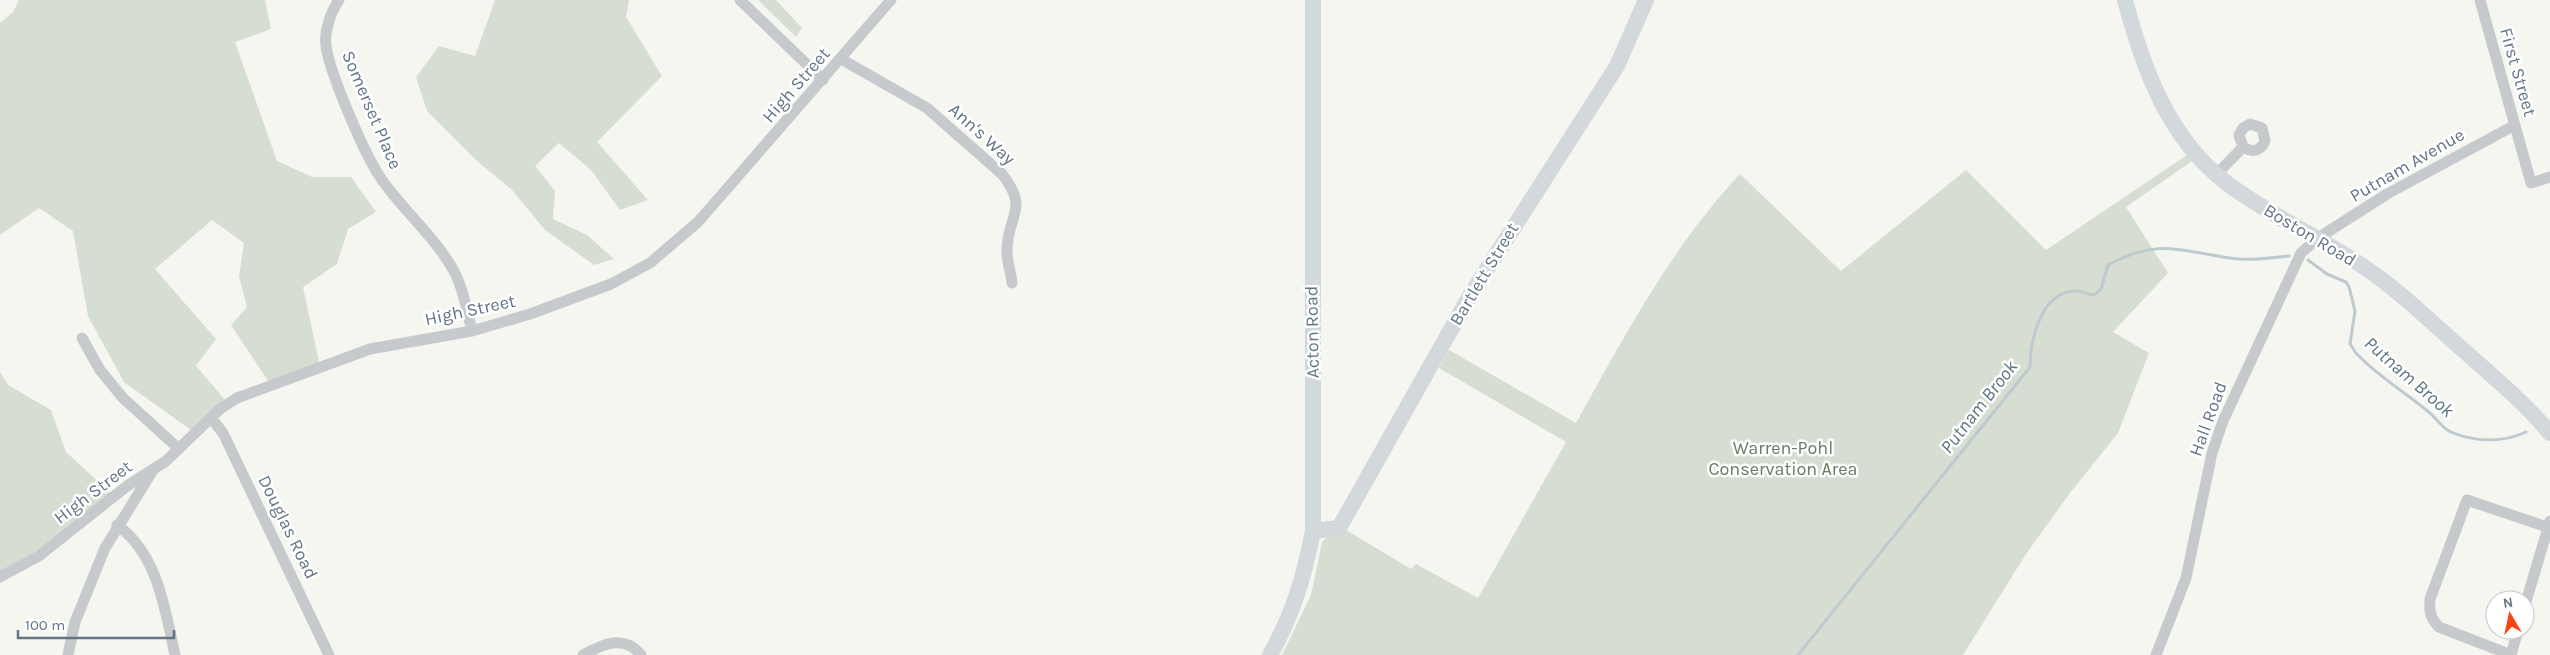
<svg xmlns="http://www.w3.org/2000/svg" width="2550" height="655" font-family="Karla,sans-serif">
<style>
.green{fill:#d6ded2}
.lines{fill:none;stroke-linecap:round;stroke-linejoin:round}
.stream{stroke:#becacf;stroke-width:3}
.street{stroke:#c7cacd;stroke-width:11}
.secondary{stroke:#d3d8dd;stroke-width:16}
.labels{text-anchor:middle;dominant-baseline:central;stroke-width:5;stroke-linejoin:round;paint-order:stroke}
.street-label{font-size:18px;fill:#617586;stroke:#fff}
.park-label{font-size:18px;fill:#667c61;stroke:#fff}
.water-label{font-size:19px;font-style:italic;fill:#5c7883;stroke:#fff}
</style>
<rect width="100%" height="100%" fill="#f6f6f1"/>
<path class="green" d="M19,0h246l6,29 -36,13 42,119 35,16h39l25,35 -28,17 -11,35 -34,23 17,79 -50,18 -39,-59 16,-18 -8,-31 5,-33 -32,-23 -57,49 61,70 -20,27 32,37 -33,30 -71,-51 -36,-66 -15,-85 -34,-23 -39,27v-212l13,-11z
M495,0h134l-3,17 36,59 -65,66 51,58 -28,10 -29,-40 -32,-27 -24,23 20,25 -2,28 34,16 27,24 -20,6 -49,-35 -33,-40 -35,-29 -50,-50 -11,-34 23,-31 36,10z
M758,0h18l26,28 -6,9z
M2187,155l5,6 -66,46 42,66 -55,59 36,21 -31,80 -48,60 -44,61 -63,101h-681l29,-60 11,-53 4,-4 20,-8 65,39 5,-5 62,34 88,-156 -127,-74 10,-18 127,73c48,-86 96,-177 164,-249l101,97 125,-101 80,80z
M0,372l8,13 43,25 15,42 48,44 -114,81z"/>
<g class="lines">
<path class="stream" d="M2308,260l19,14 19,8 3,5 6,24 -5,33 6,9c22,24 51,40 75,61 7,6 11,14 20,18 23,10 52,11 75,0
M1798,655l232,-288c0,-25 10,-72 42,-76 8,-1 15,3 22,4l7,-6 7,-24c54,-30 78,-11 131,-6 16,1 34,-1 50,-3"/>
<path class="street" d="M339,0c-8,11 -15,32 -13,46 4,28 38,107 54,131 22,33 56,60 75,96 9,18 12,38 17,58
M740,0l83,80
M2480,0l51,183 19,-6
M841,59l86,49 75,66c27,35 7,39 5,74 -1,11 4,24 5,35
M2217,174l26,-27 -4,-12 4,-7 7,-4 12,4 3,13c-4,10 -13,12 -22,6
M82,338l18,32 23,28 56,51
M211,418l12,15 106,222
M117,525c41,29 48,85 58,130
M0,577l39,-21 88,-70 39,-25 54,-52 17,-11 133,-49 102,-18 58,-17 81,-30 39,-21 48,-41 193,-222
M2525,605l25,-84
M68,655l7,-33 30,-74 48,-78
M583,655c20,-11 41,-21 58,0
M2156,655l30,-77 26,-125 11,-32 78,-168 17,-15 69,-44 128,-69
M2511,655l-72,-28c-9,-9 -10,-16 -9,-28l37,-99 80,27
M2511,655l7,-25"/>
<path class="secondary" d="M2125,0c18,69 44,140 103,184 44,33 94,54 139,85 34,23 64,53 95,80 30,27 62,53 88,84
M1313,531l26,-3 132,-234 146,-228 29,-66
M1270,655c23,-41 34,-78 43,-124v-531"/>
</g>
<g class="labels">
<g class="street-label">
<text transform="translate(2518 72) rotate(74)">First Street</text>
<text transform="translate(796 85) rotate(-49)">High Street</text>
<text transform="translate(372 110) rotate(67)">Somerset Place</text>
<text transform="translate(982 134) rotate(42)">Ann's Way</text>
<text transform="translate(2407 165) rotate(-30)">Putnam Avenue</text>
<text transform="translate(2310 235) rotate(31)">Boston Road</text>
<text transform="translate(1484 274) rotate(-59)">Bartlett Street</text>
<text transform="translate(470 310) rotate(-12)">High Street</text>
<text transform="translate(1312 332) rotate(-91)">Acton Road</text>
<text transform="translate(2208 419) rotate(-70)">Hall Road</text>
<text transform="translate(93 492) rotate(-37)">High Street</text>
<text transform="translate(288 527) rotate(64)">Douglas Road</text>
</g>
<g class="park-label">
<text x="1783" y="448">Warren-Pohl<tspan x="1783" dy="21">Conservation Area</tspan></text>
</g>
<g class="water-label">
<text transform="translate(2409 377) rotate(41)">Putnam Brook</text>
<text transform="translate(1979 407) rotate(-52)">Putnam Brook</text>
</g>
</g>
<g transform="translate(2510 615) rotate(351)"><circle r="24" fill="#ffffff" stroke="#c0c8cf"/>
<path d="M0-4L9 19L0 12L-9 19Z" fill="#f64611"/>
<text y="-8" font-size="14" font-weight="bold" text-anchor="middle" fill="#617586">N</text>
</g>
<path d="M18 630v8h156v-8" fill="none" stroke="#617586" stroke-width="2.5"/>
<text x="25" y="630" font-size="15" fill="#617586" stroke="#ffffff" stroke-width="4" paint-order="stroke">100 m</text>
</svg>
